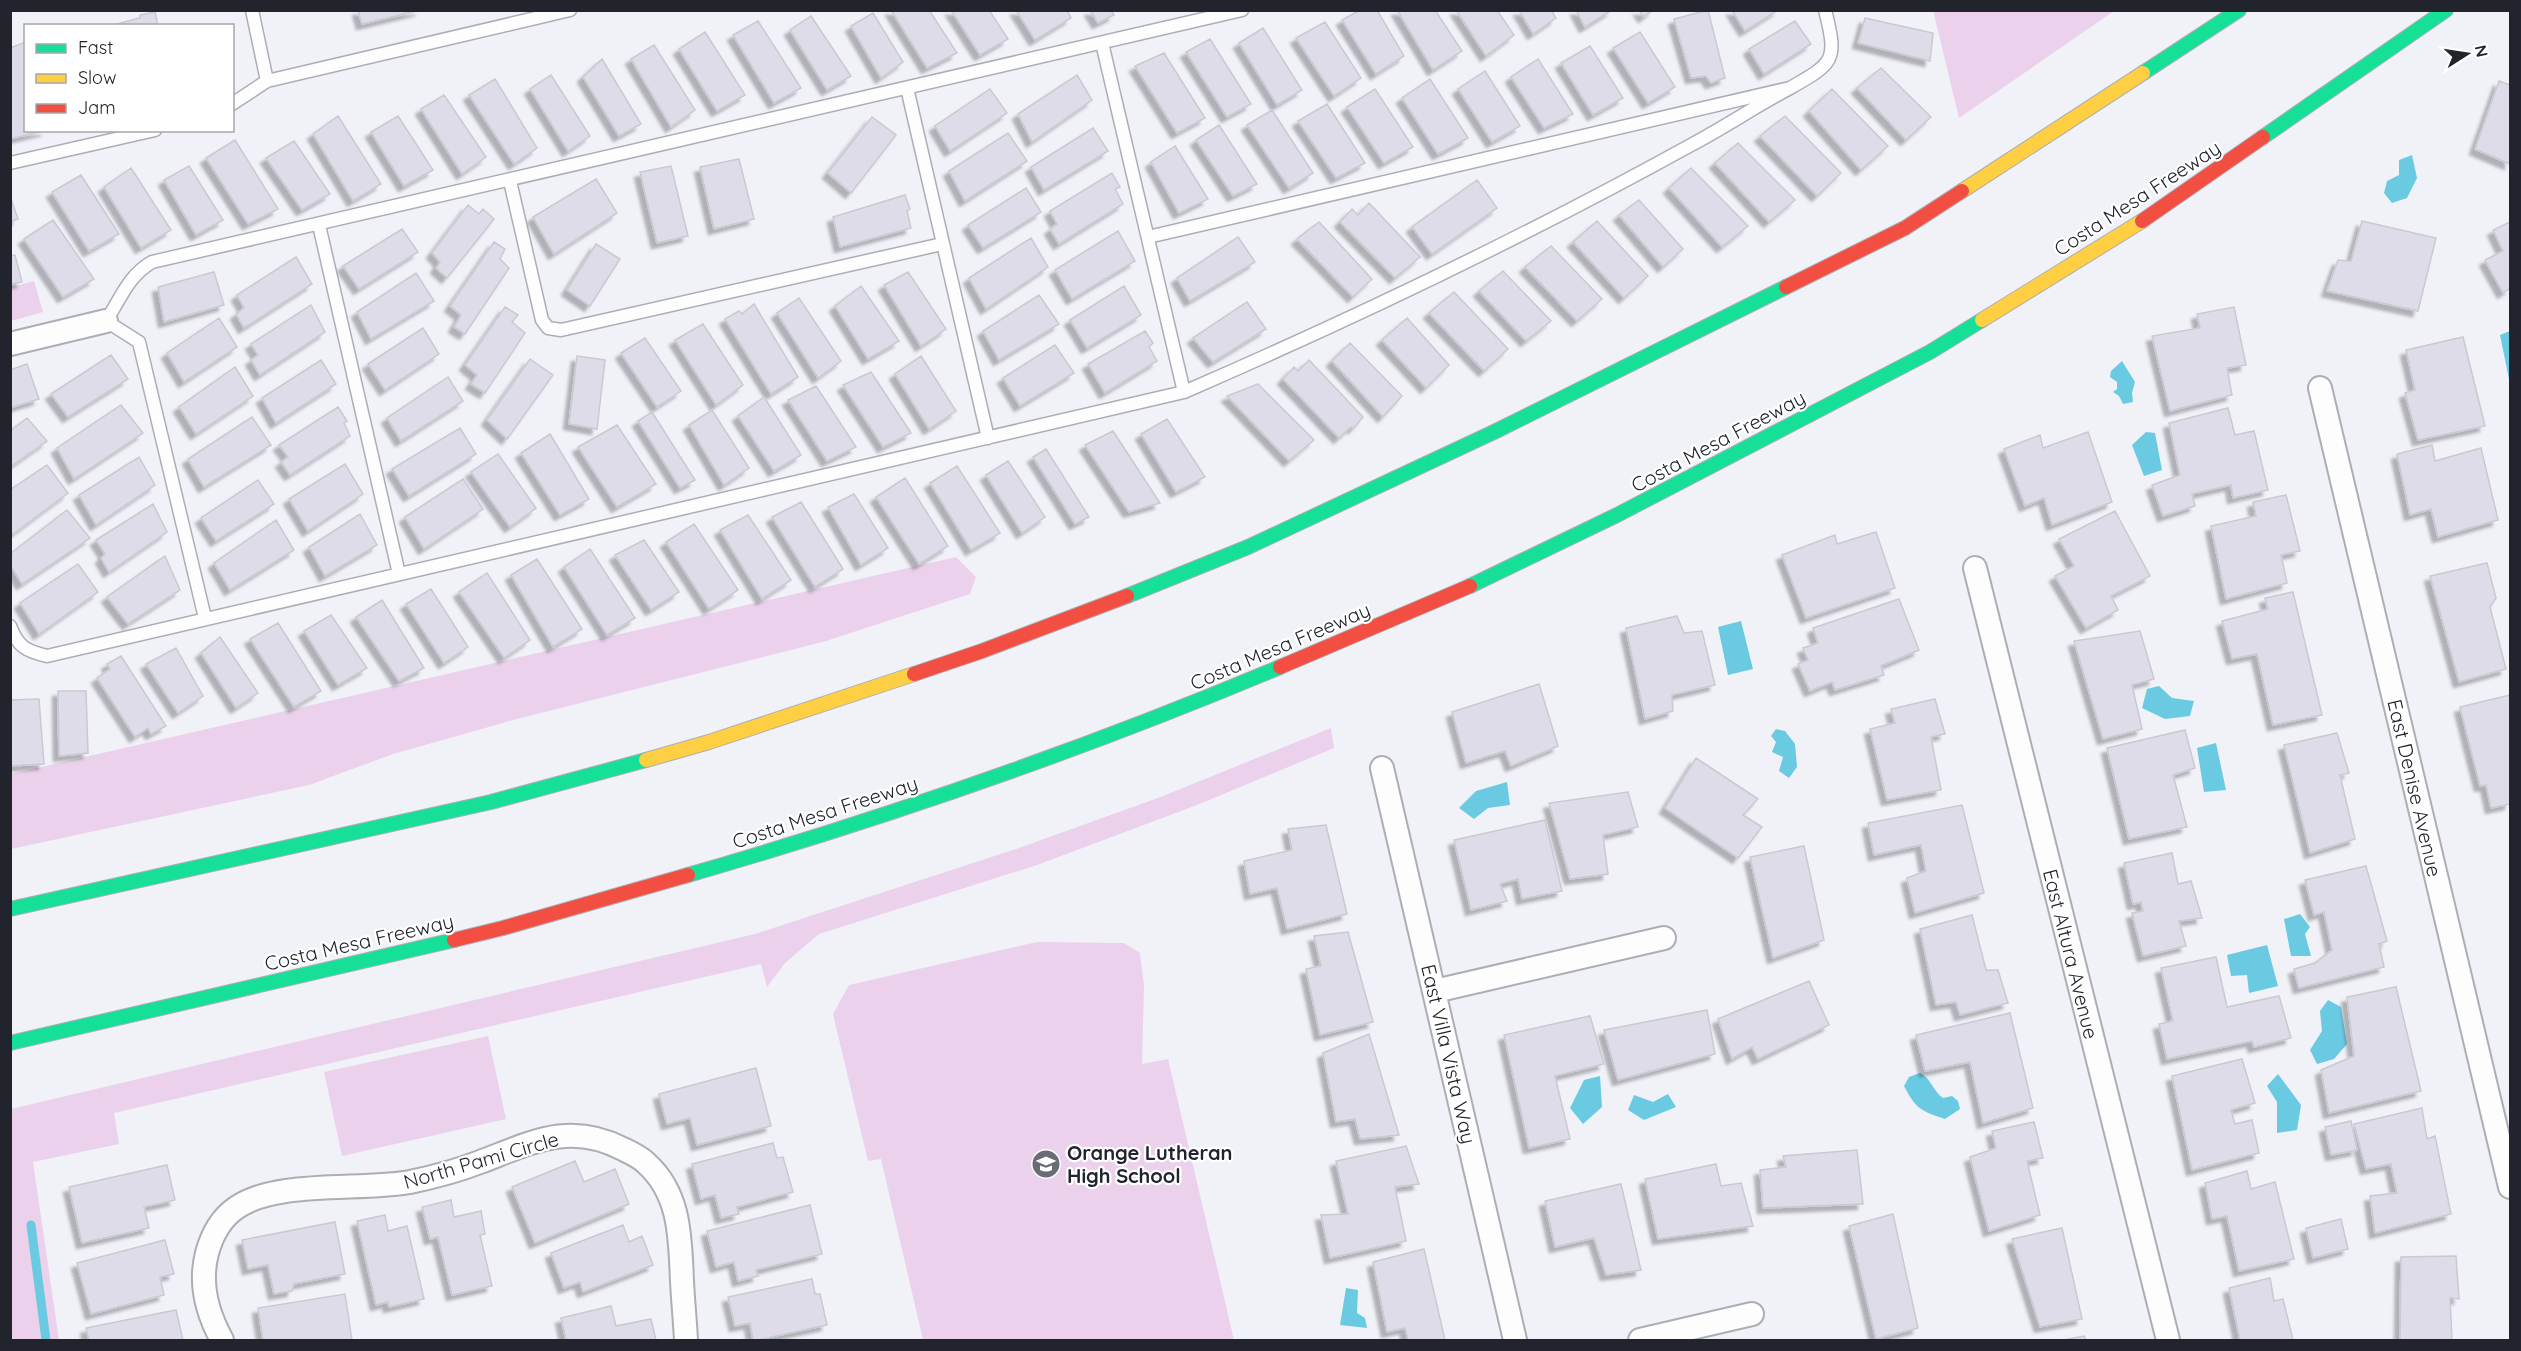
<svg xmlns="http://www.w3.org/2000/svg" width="2521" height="1351" font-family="Quicksand,sans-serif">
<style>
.green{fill:#ebd1ec}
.water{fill:#6acae2}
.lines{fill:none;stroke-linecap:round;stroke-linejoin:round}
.stream{stroke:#6acae2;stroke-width:9}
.building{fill:#dfdce9;stroke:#cac9d1;stroke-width:1.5;filter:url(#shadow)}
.lane-casing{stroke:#acaeb5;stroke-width:15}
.street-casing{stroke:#acaeb5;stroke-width:26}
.fast-casing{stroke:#acaeb5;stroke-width:16}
.slow-casing{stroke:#acaeb5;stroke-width:16}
.jam-casing{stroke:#acaeb5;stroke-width:16}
.lane{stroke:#fdfdfe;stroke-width:12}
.street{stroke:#fdfdfe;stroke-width:22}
.fast{stroke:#16e098;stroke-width:14}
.slow{stroke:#ffcf43;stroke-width:14}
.jam{stroke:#f24e42;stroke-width:14}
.labels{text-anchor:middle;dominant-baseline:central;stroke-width:4.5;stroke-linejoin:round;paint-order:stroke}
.street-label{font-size:20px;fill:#21242d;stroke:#fff}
.poi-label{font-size:20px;font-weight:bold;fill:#21242d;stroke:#fff;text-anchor:start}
</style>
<defs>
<filter id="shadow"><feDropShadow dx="-5.5" dy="5.5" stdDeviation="1.5" flood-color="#0004"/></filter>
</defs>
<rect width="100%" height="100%" fill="#f0f2f8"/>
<path class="green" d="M1933,10h181v1l-155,107z
M34,281l9,31 -32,9v-34z
M956,557l20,20 -6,17 -144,47 -309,78 -124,35 -84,31 -298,64v-75z
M1331,728l3,20 -137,57 -160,60 -218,69 -34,29 -18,24 -6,-23 -647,149 5,31 -86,18 26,178h-48v-231l744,-175 261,-85 142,-51z
M1037,942l87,1 16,10 4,33 -2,78 26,-5 66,281h-311l-42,-181 -13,2 -35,-147 16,-29z
M488,1036l18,83 -164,37 -18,-84z"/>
<path class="water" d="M2412,155l5,23 -10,20 -15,5 -8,-10 3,-12 12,-6v-15z
M2510,331v48h-1l-9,-44z
M2122,361l13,21 -3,11 1,9 -10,2 -4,-8 -6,-4 4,-3v-7l-7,-5 1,-6z
M2146,432l9,1 7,37 -18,6 -12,-31z
M1741,621l12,48 -25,6 -10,-48z
M2159,686l13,12 22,3 -4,15 -25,3 -23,-11 5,-19z
M1776,729l9,2 10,13 2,23 -8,11 -10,-7 4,-14 -11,-5 4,-10 -5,-6z
M2216,743l10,47 -22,2 -7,-44z
M1507,782l3,23 -22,3 -14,11 -15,-11 17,-17z
M2300,914l10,13 -5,7 6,22h-20l-7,-37z
M2267,945l11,41 -29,7 -2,-18 -16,1 -4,-21z
M2328,1000l13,7 6,37 -13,15 -17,5 -7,-14 12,-19 -2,-20z
M1920,1073c12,6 12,17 23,25l9,-2 6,5 2,8 -15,10c-24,-8 -29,-10 -41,-33l5,-9z
M2278,1074l23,31 -4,25 -20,3v-31l-10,-16z
M1600,1076l2,31 -19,17 -13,-16 14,-28z
M1668,1094l8,13 -32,13 -16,-10 6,-15 19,7z
M1346,1288l12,2 -1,23 8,5 2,10 -27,-3z"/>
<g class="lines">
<path class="stream" d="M31,1225l15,115"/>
</g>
<path class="building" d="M358,10h63l-59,14z
M891,10h38l28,43 -30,15z
M951,10h38l19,29 -28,16z
M1016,10h51l4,8 -36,22z
M1090,10h21l3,5 -16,8z
M1360,10h17l27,46 -28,18 -34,-54z
M1397,10h38l27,41 -29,19z
M1456,10h41l17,25 -28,21z
M1519,10h32l5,8 -23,16z
M1576,10h36l-27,17z
M1639,10h14l-9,7z
M1708,10l17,68 -14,5 -5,-7 -15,2 -17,-59z
M1732,10h46l-33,21z
M155,12l3,14h-49l31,-8v-3z
M873,13l30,49 -22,16 -30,-52z
M811,16l40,60 -24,14 -37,-60z
M1865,18l68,15 -3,28 -72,-18z
M758,21l43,67 -27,15 -41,-68z
M1795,21l16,23 -47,30 -15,-25z
M1325,22l36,56 -27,18 -38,-58z
M1263,28l39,62 -25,15 -38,-62z
M705,32l40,63 -28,16 -38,-62z
M1640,32l35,55 -27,16 -35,-55z
M1210,39l41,65 -24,13 -41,-65z
M26,42v88h21l-37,9v-91z
M654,45l41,65 -24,17 -40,-68z
M1590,46l33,52 -30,17 -32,-52z
M1164,53l41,65 -28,15 -42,-67z
M602,59l39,65 -22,12 -36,-59z
M1538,59l35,55 -29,14 -33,-51z
M1881,68l50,49 -25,23 -49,-52z
M1485,71l35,55 -28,16 -34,-53z
M551,75l39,61 -22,15 -38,-62z
M1077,75l15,25 -60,42 -14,-28z
M495,79l42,69 -23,16 -45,-69z
M1430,79l38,59 -30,16 -36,-56z
M2499,81l11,4v79l-35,-15z
M990,89l17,24 -57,38 -15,-25z
M1375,89l38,58 -29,16 -37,-56z
M1832,89l56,57 -27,24 -52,-59z
M444,95l42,62 -24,17 -41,-65z
M1327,104l38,59 -29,15 -38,-57z
M1272,110l41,63 -24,15 -42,-63z
M338,116l43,68 -28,17 -40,-67z
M398,116l35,54 -29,16 -33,-54z
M1785,116l56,57 -24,23 -57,-60z
M872,117l24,18 -45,58 -23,-20z
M1219,125l38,59 -24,12 -37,-56z
M1093,128l15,23 -64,39 -13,-23z
M1008,133l19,28 -62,40 -16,-30z
M235,140l43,69 -30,15 -42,-66z
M294,141l36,53 -28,16 -36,-52z
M1738,143l57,57 -26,22 -54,-59z
M1175,146l33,53 -29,14 -28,-51z
M739,159l15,60 -40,10 -14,-62z
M189,166l34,54 -27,15 -32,-55z
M671,166l17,70 -31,7 -17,-71z
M131,168l40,62 -30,18 -37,-61z
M1691,168l57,58 -26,21 -53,-59z
M1112,173l8,14 -5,2 8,15 -64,40 -9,-15 7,-5 -7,-13z
M81,175l38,59 -30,17 -37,-59z
M596,179l21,34 -63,41 -21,-37z
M1477,180l20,28 -65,46 -20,-27z
M1026,188l15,24 -58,36 -15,-23z
M905,195l5,14 -3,2 4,17 -71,19 -7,-30z
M10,196l8,23 -8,3z
M1639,200l44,49 -20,18 -44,-52z
M1369,203l51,54 -25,21 -55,-56 12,-13 6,6z
M468,205l11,9 4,-5 11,10 -47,59 -11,-10 4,-6 -8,-9z
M53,220l41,59 -31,18 -39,-58z
M1597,221l51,55 -24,22 -51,-56z
M2362,221l74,17 -18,73 -91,-20 11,-31 13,1z
M1319,222l53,57 -19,18 -56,-58z
M2510,222v66l-7,5 -18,-33 18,-9 -10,-21z
M402,229l16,23 -59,37 -16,-23z
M1118,231l17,30 -63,38 -17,-29z
M1238,237l17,25 -65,39 -13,-23z
M1031,238l17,29 -62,42 -17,-31z
M494,242l11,7 -5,10 9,9 -44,66 -11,-7 7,-12 -11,-9z
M596,244l24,15 -30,47 -23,-16z
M1551,246l51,53 -25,22 -52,-54z
M15,255l7,27 -12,2v-28z
M296,257l16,27 -68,44 -8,-14 8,-6 -7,-13z
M1503,271l48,50 -25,20 -47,-50z
M214,272l10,33 -60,17 -6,-35z
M908,272l38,57 -25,17 -37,-61z
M416,273l18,28 -63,38 -14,-27z
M861,286l38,55 -31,18 -33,-53z
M1124,286l17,29 -54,33 -17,-28z
M1454,292l54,57 -24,22 -55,-58z
M1039,295l20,29 -60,36 -16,-29z
M799,298l42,63 -23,17 -41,-65z
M1247,302l19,27 -53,33 -20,-24z
M754,304l44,73 -27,17 -46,-75 14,-8 3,3z
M311,305l14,27 -65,43 -9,-15 7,-5 -7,-11z
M505,307l13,8 -6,7 13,11 -40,60 -14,-9 6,-9 -12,-10z
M2234,307l12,58 -19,3 5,27 -62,16 -18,-75 48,-8 -3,-14z
M219,318l18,29 -53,35 -17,-29z
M1407,318l42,47 -23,23 -44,-48z
M703,324l40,61 -27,20 -41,-65z
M423,328l16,26 -54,36 -17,-26z
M1145,331l8,12 -4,4 8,14 -52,32 -17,-29z
M2463,337l22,89 -67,14 -13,-47 10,-3 -9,-40z
M645,338l36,53 -24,16 -36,-54z
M1350,343l52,53 -19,21 -51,-56z
M1055,345l19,28 -54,33 -17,-28z
M111,355l17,24 -60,38 -17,-23z
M577,356l28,4 -8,69 -28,-5z
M921,356l35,55 -27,18 -34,-55z
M530,359l23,16 -46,64 -20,-19z
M321,360l15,24 -60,39 -14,-25z
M1309,360l54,57 -9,11 -3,-1 -12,11 -56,-59 11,-12 4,4z
M27,364l12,35 -29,9v-38z
M235,367l18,29 -57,38 -17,-27z
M871,372l40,61 -28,14 -40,-62z
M448,377l15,24 -62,40 -14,-23z
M1258,384l56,56 -25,21 -62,-65z
M816,386l40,61 -29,14 -39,-61z
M764,397l37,58 -27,16 -36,-55z
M121,405l22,28 -69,46 -17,-31z
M338,407l9,14 -3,2 6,13 -60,39 -9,-13 7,-5 -9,-12z
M2228,408l7,27 19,-4 14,59 -35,8 -2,-13 -39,9 3,12 -32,10 -11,-31 28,-10 -11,-52z
M712,410l37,58 -25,17 -35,-60z
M652,412l43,68 -15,8 -42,-67z
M252,417l19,28 -67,42 -16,-28z
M27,418l20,23 -37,26v-36z
M1167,419l38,58 -29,15 -35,-58z
M617,425l39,59 -39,23 -39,-60z
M460,428l16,26 -67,42 -17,-27z
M1113,431l47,72 -31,9 -44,-67z
M2088,432l24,70 -60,23 -8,-27 -19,8 -21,-57 36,-14 3,13z
M550,434l39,65 -29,16 -39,-62z
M2432,445l3,16 46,-13 17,72 -60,17 -7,-28 -21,6 -13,-61z
M1046,449l43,68 -14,7 -42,-67z
M498,454l38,54 -26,19 -39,-55z
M139,457l16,28 -59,40 -17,-30z
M1008,461l37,56 -23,16 -36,-58z
M345,464l18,30 -55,37 -19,-32z
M47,465l21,28 -55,41 -3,-3v-41z
M957,466l43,67 -29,17 -41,-67z
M905,478l43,68 -29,18 -43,-67z
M463,479l20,30 -59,40 -19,-32z
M258,480l16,24 -58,37 -15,-23z
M854,494l34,54 -27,17 -33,-58z
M2286,495l14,56 -19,4 6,28 -61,16 -15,-73 45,-10 -3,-14z
M801,502l42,67 -28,18 -43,-70z
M153,504l14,28 -58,40 -8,-14 4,-4 -9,-14z
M67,510l23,28 -68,46 -12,-19v-11z
M2115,511l35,65 -39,20 7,14 -32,18 -31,-52 19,-10 -15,-27z
M360,514l17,31 -52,31 -16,-29z
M748,515l43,65 -29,19 -42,-69z
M276,520l18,30 -64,40 -16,-27z
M694,524l44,66 -29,19 -43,-67z
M1876,532l19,56 -89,30 -24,-63 53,-20 2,9z
M644,540l35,52 -28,18 -36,-55z
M590,549l45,69 -28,17 -43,-68z
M165,556l15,34 -52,34 -21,-27z
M537,559l45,70 -29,18 -42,-72z
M2487,563l9,35 -6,9 16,62 -47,13 -29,-106z
M78,564l20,28 -59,42 -19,-31z
M487,573l43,67 -26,18 -45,-66z
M431,589l37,58 -24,16 -38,-59z
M2293,592l29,123 -49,10 -16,-71 -25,5 -10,-38 46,-12 -3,-11z
M1899,599l20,51 -38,16 3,9 -49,15 -3,-8 -22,9 -12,-27 10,-4 -5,-12 15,-5 -5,-15z
M382,600l42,68 -25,13 -43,-64z
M331,615l36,53 -29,17 -34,-54z
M1677,616l7,17 18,-2 13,54 -43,10 1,16 -28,8 -19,-91z
M278,623l43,68 -27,16 -44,-68z
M2140,631l14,48 -22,6 10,44 -39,10 -29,-98z
M220,637l38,56 -22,15 -35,-55z
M176,648l27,48 -25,17 -32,-49z
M121,656l45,70 -15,8 -3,-6 -13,9 -38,-59 13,-9 -3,-5z
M1539,684l19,62 -47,20 -6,-15 -39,12 -14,-51z
M58,691h28l2,62 -29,3z
M2510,695v109l-19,4 -5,-23 -6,1 -20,-79z
M39,699l5,65 -34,2v-66z
M1935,699l10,35 -14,3 10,53 -54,10 -17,-71 25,-6 -4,-14z
M2185,730l10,38 -22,7 14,52 -58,12 -22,-91z
M2337,733l12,40 -9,2 15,64 -45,14 -26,-108z
M1696,758l62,41 -15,16 19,12 -24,31 -73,-50z
M1628,792l10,35 -35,8 5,39 -38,5 -21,-76z
M1962,805l22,88 -69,20 -8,-35 19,-7 -5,-26 -47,10 -6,-32z
M1545,820l17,71 -40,8 -4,-20 -18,5 7,17 -36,9 -17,-70z
M1326,825l21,89 -60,15 -10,-41 -27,6 -6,-33 48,-11 -4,-21z
M1804,846l20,94 -51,18 -23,-101z
M2172,853l6,31 13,-3 11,37 -23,3 7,25 -43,10 -11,-43 11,-2 -2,-9 -8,2 -9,-41z
M2366,866l21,75 -8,3 5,23 -85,21 -5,-19 21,-6 17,-13 -8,-38 -10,3 -9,-35z
M1972,915l14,55h12l10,33 -48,12 -4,-13 -20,3 -16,-76z
M1348,932l25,90 -53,13 -14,-66 15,-3 -7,-30z
M2216,957l11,50 52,-11 12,42 -37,9 -2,-6 -85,18 -8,-35 14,-3 -12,-53z
M1809,981l20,44 -71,34 -6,-12 -20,12 -14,-40z
M2396,987l25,104 -92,22 -8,-43 33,-14 -7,-59z
M1707,1010l8,44 -97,26 -14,-50z
M2010,1013l23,95 -50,15 -13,-61 -45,9 -9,-36z
M1590,1016l14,48 -49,12 15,63 -41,9 -25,-113z
M1369,1034l30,101 -39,4 -5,-20 -19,3 -13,-69z
M2242,1059l13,44 -24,7 4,14 17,-4 7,33 -67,17 -20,-94z
M756,1068l15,58 -74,19 -7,-27 -23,6 -8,-30z
M2422,1108l5,31 8,-3 16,78 -76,19 -5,-37 27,-3 -6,-29 -25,5 -12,-45z
M2351,1121l6,29 -26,5 -6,-28z
M2034,1122l9,36 -16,3 13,54 -51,16 -19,-74 26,-9 -4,-17z
M773,1143l4,15 6,-1 10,35 -56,15 2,7 -18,4 -6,-23 -14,4 -9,-35z
M1406,1146l13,38 -24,3 11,54 -76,17 -9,-43 27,-1 -12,-53z
M1857,1150l6,54 -100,4 -3,-38 26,-3 -3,-11z
M575,1161l9,21 31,-13 14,35 -94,39 -23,-56z
M1716,1164l5,22 20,-3 12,43 -95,13 -13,-60z
M167,1165l8,35 -31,7 5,21 -67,15 -13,-56z
M2247,1171l4,18 24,-7 19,77 -55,12 -12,-55 -15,3 -7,-36z
M1621,1184l20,86 -35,5 -12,-37 -39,9 -10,-46z
M451,1200l3,17 27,-6 4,23 -5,1 12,51 -40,9 -14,-58 -8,2 -8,-32z
M810,1205l12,49 -66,16 2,6 -20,5 -4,-19 -18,5 -9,-36z
M1893,1214l25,114 -42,11 -27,-113z
M385,1215l3,16 19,-5 17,73 -35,8 -1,-5 -12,3 -19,-84z
M2341,1219l7,30 -35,9 -7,-30z
M335,1222l10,52 -51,10 -2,7 -18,3 -6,-29 -20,4 -6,-29z
M623,1225l6,17 13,-6 11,29 -70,27 -3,-10 -16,6 -13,-35z
M2062,1228l20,91 -42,8 -28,-88z
M165,1240l9,34 -14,3 4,18 -73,19 -14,-51z
M1424,1249l21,91h-37l-3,-12 -18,4 -14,-70z
M2456,1256l3,43 -9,-1 2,42h-52l1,-83z
M2270,1278l4,23 9,-2 10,41h-53l-11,-52z
M812,1279l3,15h5l7,31 -70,15h-4l-3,-17 -15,3 -7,-29z
M345,1294l7,46h-89l-5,-32z
M611,1306l5,20 35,-7 5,21h-90l-5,-22z
M176,1310l7,30h-94l-3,-12z
M2084,1336l2,4h-23z"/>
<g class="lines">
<g class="lane-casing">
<path id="lane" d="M252,10l15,71
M1102,43l82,349
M907,88l81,350
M232,104l35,-23 303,-71
M10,163l145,-33
M510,181l32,139 6,8 13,2 381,-86
M319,225l80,349
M1148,237l642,-149c44,-25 48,-27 35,-78
M205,618l-66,-276 -33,-21c15,-23 22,-45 46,-59l1090,-252
M10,626c8,21 16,25 37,30l1137,-264c173,-75 342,-156 507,-247 34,-18 65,-39 99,-57"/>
</g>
<g class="street-casing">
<path id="street" d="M10,344l96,-23
M2320,388l190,799
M1975,568l193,772
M1382,768l133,572
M1435,991l229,-53
M222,1340c-15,-27 -23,-56 -15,-87 5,-18 13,-34 29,-45 39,-28 125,-17 174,-26 24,-5 47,-11 70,-20 51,-19 89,-41 143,-13 8,4 17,8 23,14 35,31 34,76 36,118 1,20 3,40 4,59
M1640,1340l112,-26"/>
</g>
<g class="fast-casing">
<path id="fast" d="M2143,73l96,-63
M2263,137l183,-127
M1470,586l147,-71 313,-163 52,-32
M1127,596l121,-49 246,-115 292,-145
M688,875c201,-58 399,-127 592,-208
M10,909l481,-107 155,-42
M10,1043l444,-103"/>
</g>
<g class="slow-casing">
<path id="slow" d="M1962,191l181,-118
M1982,320l160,-99
M646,760l63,-18 205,-68"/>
</g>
<g class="jam-casing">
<path id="jam" d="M2142,221l121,-84
M1786,287l119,-59 57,-37
M1280,667l190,-81
M914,674l68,-23 145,-55
M454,940l49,-12 185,-53"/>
</g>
<use href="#lane" class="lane"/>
<use href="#street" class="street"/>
<use href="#fast" class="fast"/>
<use href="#slow" class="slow"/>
<use href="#jam" class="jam"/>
</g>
<defs>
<g id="school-disc" transform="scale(1.5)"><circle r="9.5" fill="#696c74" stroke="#fff"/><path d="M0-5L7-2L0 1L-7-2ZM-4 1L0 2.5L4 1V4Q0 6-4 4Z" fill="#fff"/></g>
</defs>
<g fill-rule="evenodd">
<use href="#school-disc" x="1046" y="1164"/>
</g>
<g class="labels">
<g class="street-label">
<text transform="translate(2137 198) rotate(-33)">Costa Mesa Freeway</text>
<text transform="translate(1718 441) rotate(-28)">Costa Mesa Freeway</text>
<text transform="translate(1280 646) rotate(-23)">Costa Mesa Freeway</text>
<text transform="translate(2415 788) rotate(77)">East Denise Avenue</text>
<text transform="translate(825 812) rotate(-18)">Costa Mesa Freeway</text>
<text transform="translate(359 942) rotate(-13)">Costa Mesa Freeway</text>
<text transform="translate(2071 954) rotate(76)">East Altura Avenue</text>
<text transform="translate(1449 1054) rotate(77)">East Villa Vista Way</text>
<text transform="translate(481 1160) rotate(-16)">North Pami Circle</text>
</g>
<g class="poi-label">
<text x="1067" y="1152">Orange Lutheran<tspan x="1067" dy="23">High School</tspan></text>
</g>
</g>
<rect width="2521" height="1351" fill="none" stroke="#21242d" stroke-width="24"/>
<rect x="24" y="24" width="210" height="108" fill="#ffffff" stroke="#a6a7ab" stroke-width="1.5"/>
<rect x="36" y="44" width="30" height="9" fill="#16e098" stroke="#a6a7ab" stroke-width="1.5"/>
<text x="78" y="54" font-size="18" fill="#21242d">Fast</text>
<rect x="36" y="74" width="30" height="9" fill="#ffcf43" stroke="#a6a7ab" stroke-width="1.5"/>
<text x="78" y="84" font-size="18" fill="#21242d">Slow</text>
<rect x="36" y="104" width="30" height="9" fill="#f24e42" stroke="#a6a7ab" stroke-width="1.5"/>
<text x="78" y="114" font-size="18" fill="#21242d">Jam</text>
<g transform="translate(2467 54) rotate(78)" stroke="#ffffff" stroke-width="4.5" paint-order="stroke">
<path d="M0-4.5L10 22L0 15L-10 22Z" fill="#21242d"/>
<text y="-9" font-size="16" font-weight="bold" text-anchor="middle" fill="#21242d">N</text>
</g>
</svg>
